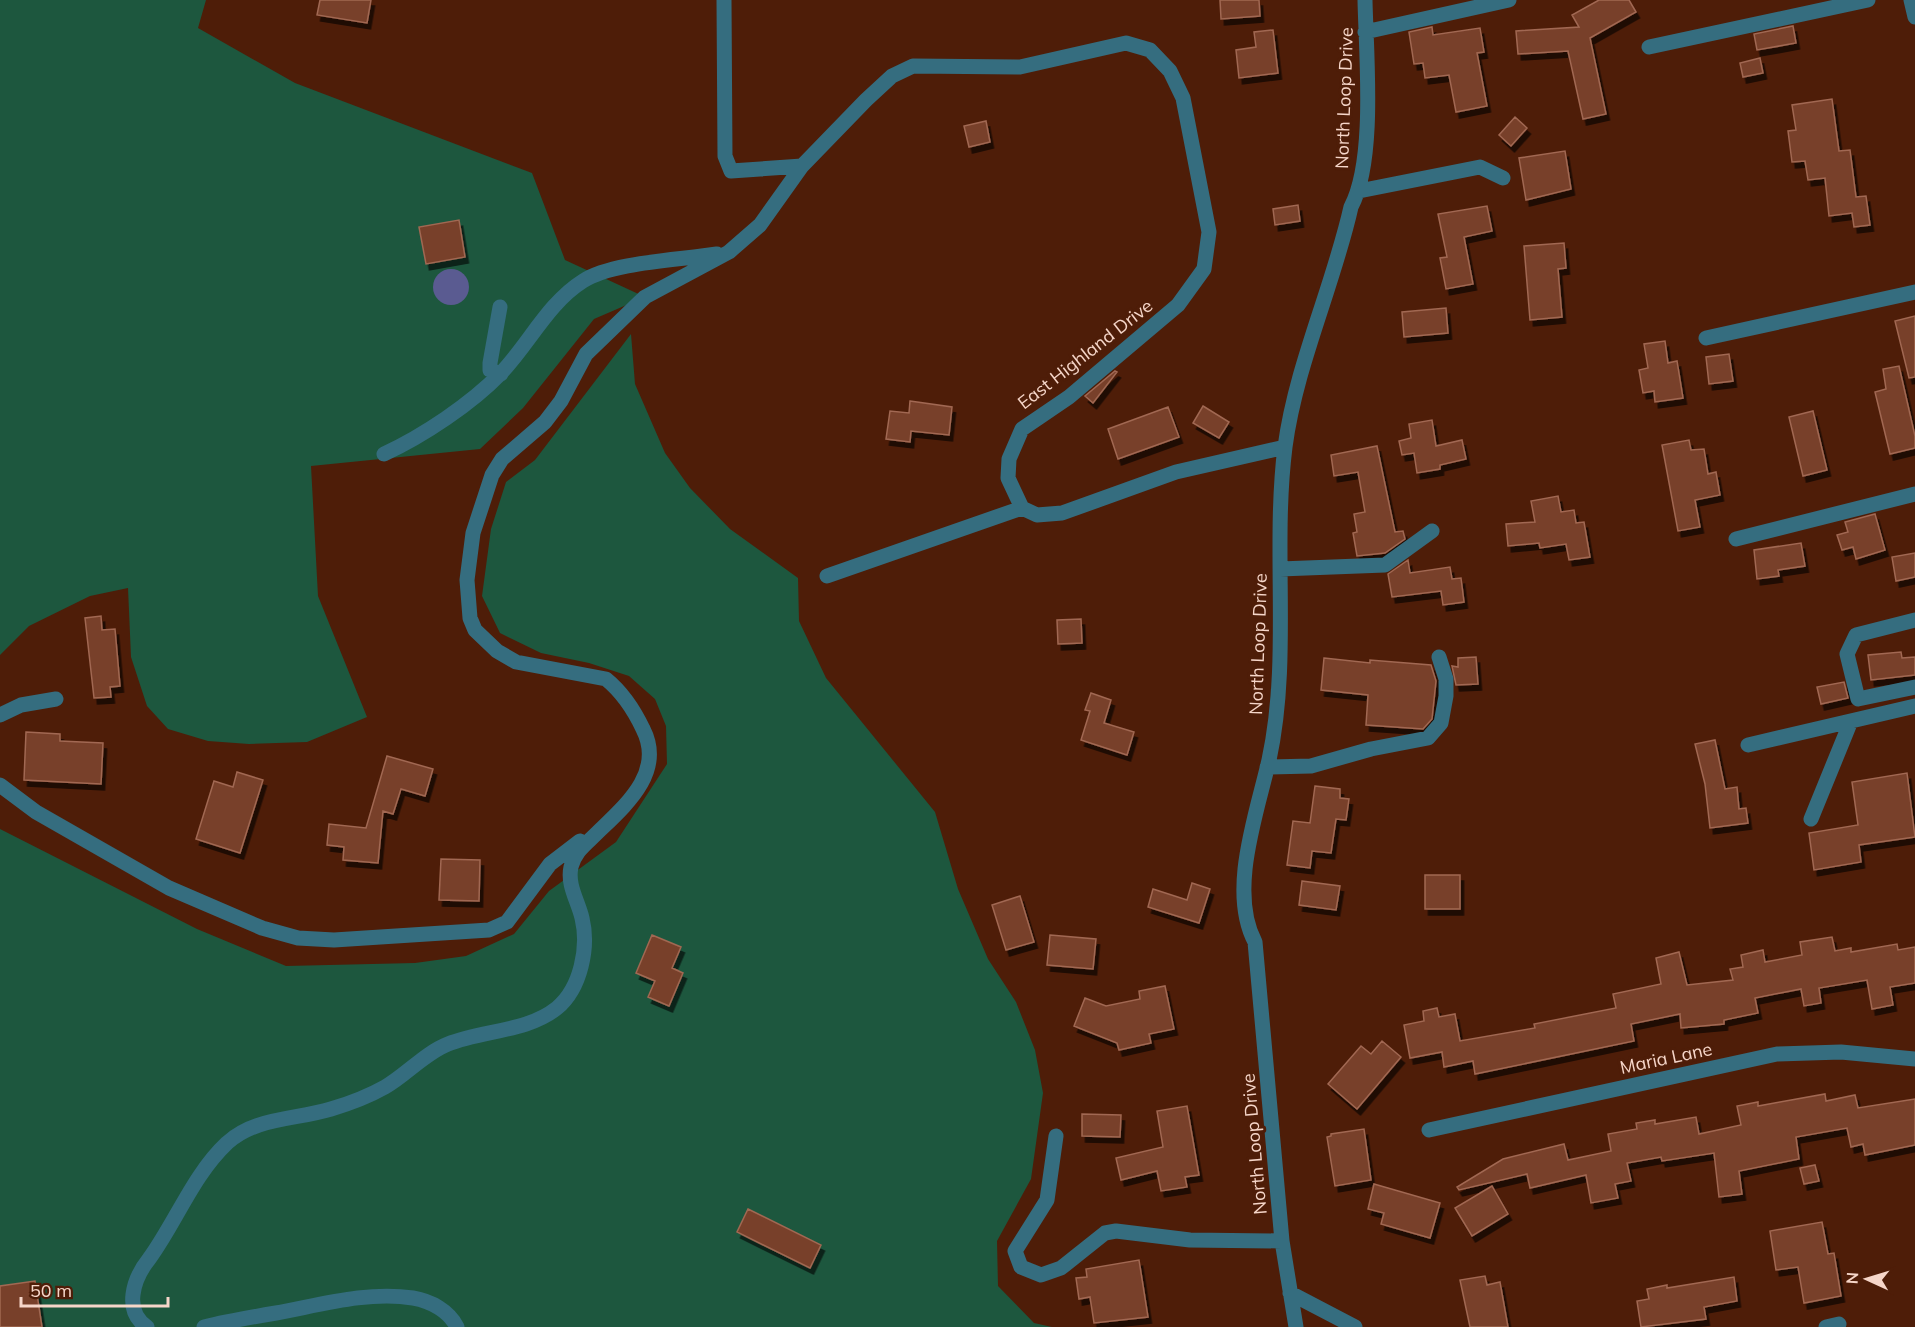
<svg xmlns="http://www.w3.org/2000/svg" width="1915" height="1327" font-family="Mulish,sans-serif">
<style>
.green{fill:#1d573e}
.water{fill:#5a5b91}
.building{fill:#78402a;stroke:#a16852;stroke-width:1.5;filter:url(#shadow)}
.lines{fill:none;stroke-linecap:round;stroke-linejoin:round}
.minor{stroke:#356d7f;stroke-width:15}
.labels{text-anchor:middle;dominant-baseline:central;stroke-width:6;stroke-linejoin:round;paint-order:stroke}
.street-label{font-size:18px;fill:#f6d6c9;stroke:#4e1d08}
</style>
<defs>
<filter id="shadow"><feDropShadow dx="3.5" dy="6" stdDeviation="0" flood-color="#0009"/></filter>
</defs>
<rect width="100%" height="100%" fill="#4e1d08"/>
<path class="green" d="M0,0h206l-8,28 97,55 237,90 33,87 80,37 -51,22 -71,89 -43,41 -169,17 7,130 49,121 -60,25 -58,2 -41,-3 -40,-12 -21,-23 -16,-49 -3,-69 -38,8 -61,30 -29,29z
M631,334l4,50 30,69 25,35 40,41 68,49 1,43 27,57 109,134 23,77 30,70 28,43 19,48 8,43 -12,86 -34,62 1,45 36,37 18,4h-1052v-498l197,100 89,37 129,-3 51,-7 48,-22 35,-43 67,-49 51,-78 -1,-38 -11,-27 -26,-23 -40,-13 -48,-10 -41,-20 -18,-37 9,-67 15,-47 29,-22z"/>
<path class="water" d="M433 287a18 18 0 1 1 36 0a18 18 0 1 1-36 0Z"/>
<path class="building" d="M320,0h51l-4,23 -50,-8z
M1220,0h39l1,16 -39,3z
M1599,0h30l7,12 -46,26 16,76 -23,5 -15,-68 -50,3 -2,-23 63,-4 -7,-12z
M1793,26l3,17 -39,7 -3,-16z
M1432,27l1,8 47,-7 4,24 -7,1 10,53 -31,6 -7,-37 -24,3 -2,-15 -9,1 -5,-32z
M1273,30l5,43 -39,5 -3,-28 20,-3 -2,-15z
M1760,58l3,15 -20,4 -3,-14z
M1832,99l7,52 11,-1 6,47 10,-1 4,29 -16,2 -2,-14 -23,3 -4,-38 -17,2 -3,-19 -13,1 -4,-31 8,-1 -4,-25z
M1515,117l12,11 -16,18 -12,-11z
M986,121l4,21 -21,5 -5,-21z
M1565,151l6,38 -45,11 -7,-42z
M1298,205l2,16 -25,4 -2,-16z
M1487,206l5,25 -28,6 9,47 -27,5 -6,-31 7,-1 -9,-43z
M459,220l6,37 -39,7 -7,-37z
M1564,243l2,25 -8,1 4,48 -32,3 -6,-74z
M1446,308l2,25 -44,4 -2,-25z
M1915,316v61l-6,1 -14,-57z
M1665,341l3,22 9,-2 6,37 -28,4 -1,-11 -11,2 -4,-23 9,-2 -4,-24z
M1729,354l4,27 -24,3 -3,-27z
M1899,366l16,70v12l-25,6 -15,-62 11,-3 -3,-20z
M1115,371l2,1 -24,31 -8,-7z
M910,401l42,6 -3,28 -38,-4 -1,11 -24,-3 4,-28 19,2z
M1203,406l26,16 -10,16 -26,-15z
M1168,407l11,30 -61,22 -10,-30z
M1813,411l14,59 -24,6 -14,-59z
M1432,420l4,26 26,-6 4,19 -26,6v4l-23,4 -3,-20 -12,2 -3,-14 12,-3 -2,-14z
M1689,440l2,10 13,-1 4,25 8,-2 4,23 -25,5 5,27 -22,4 -16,-86z
M1377,446l18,86 8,-1 2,8 -20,14 -28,3 -4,-23 4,-1 -3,-18 11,-2 -7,-40 -24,4 -3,-21z
M1558,496l3,16 13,-2 2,13 8,-1 6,35 -21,3 -3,-16 -26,4 -1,-5 -31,3 -2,-22 29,-2 -4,-21z
M1875,514l10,36 -29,9 -3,-12 -11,3 -5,-15 11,-3 -3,-10z
M1801,543l4,23 -27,4 1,6 -22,3 -3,-29z
M1915,553v24l-19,4 -4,-24z
M1408,560l2,13 40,-6 2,12 9,-1 3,24 -21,3 -2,-14 -49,6 -4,-23z
M101,616l1,14 13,-1 5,57 -10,1 1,10 -17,1 -9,-80z
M1081,619l1,24 -24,1 -1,-24z
M1901,652l1,6 13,-1v18l-44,5 -3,-25z
M1476,657l2,27 -22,1 -4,-19 6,1v-9z
M1324,658l46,5v-3l61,5 5,16 -4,38 -9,10 -57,-4 2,-30 -47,-5z
M1844,682l4,16 -27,6 -4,-17z
M1091,693l20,7 -7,23 30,9 -7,23 -46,-15 9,-29 -5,-1z
M26,732l34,2v7l43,2 -2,41 -77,-4z
M1715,740l10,49 12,-2 2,22 7,-1 2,15 -38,5 -5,-44 -10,-40z
M387,756l46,13 -8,27 -24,-7 -8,25 -10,-3 -5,52 -35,-3 1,-13 -17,-2 2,-21 37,4z
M237,772l26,8 -23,73 -44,-14 18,-58 19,6z
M1907,773l8,64 -56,8 2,17 -47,8 -5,-37 49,-8 -6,-43z
M1315,786l25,3v9l9,1 -3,21 -10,-1 -5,34 -19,-2 -2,17 -23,-3 6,-44 17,2z
M441,859l39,1 -1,41 -40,-1z
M1425,875h35v34h-35z
M1302,881l38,5 -4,24 -37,-5z
M1192,883l18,6 -11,34 -51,-16 5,-18 34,11z
M1020,896l14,46 -28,8 -14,-45z
M652,935l29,12 -9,21 11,5 -14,33 -21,-9 7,-16 -19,-8z
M1050,935l46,4 -3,30 -46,-4z
M1832,937l3,14 16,-3v4l46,-8 1,6 17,-3v36l-25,4 3,18 -21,4 -5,-29 -48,8 2,15 -17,3 -3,-17 -46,9 3,15 -34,7v4l-43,4 -1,-14 -49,10 3,17 -159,33 -2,-13 -29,6 -2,-15 -32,6 -6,-33 20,-4 -1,-10 14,-3 2,9 16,-3 5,27 75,-13 -1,-4 82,-16 -3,-14 48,-10 -5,-26 23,-6 8,33 46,-5 -3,-11 13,-2 -2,-12 22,-5 2,12 37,-7 -2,-13z
M1165,986l9,43 -25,5 2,9 -32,7 -2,-7 -43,-17 11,-28 21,8 34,-7 -1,-8z
M1382,1041l19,16 -44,52 -29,-25 33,-38 10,8z
M1825,1094l1,7 29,-6 3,13 57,-9v46l-50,10 -2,-11 -12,3 -4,-19 -51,9 3,22 -60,12 3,23 -23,3 -5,-44 -52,8 -1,-4 -34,6 4,18 -16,3 3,14 -27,5 -5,-28 -56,13 -3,-14 -68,16 -2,-3 46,-28 61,-15 4,16 43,-9 -3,-17 29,-5 -1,-6 19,-3v4l41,-7 3,17 42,-9 -4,-19 21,-4v4z
M1187,1106l12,69 -14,2 2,10 -26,4 -4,-20 -36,9 -5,-22 47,-11 -6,-36z
M1082,1114l39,1 -1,22 -38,-1z
M1364,1129l7,51 -36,6 -8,-49 4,-1v-2z
M1815,1165l4,16 -15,3 -4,-16z
M1374,1184l66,19 -10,35 -49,-14 3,-11 -16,-4z
M1492,1186l16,28 -36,22 -17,-28z
M748,1209l73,36 -11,23 -73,-36z
M1822,1222l6,32 6,-1 7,43 -37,7 -6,-36 -22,3 -6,-39z
M1139,1260l9,57 -54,6 -4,-26 -11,2 -3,-21 11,-1 -1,-8z
M1485,1276l2,9 13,-3 8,45h-38l-10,-47z
M1734,1277l3,24 -33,6 2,12 -65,8 -4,-26 12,-2 -2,-10 20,-4v3z
M35,1281l7,46h-42v-41z"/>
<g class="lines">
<path class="minor" d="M724,0l1,156 6,15 71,-5
M1911,0l4,17
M1365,32l144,-32
M1649,47l219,-47
M1359,191l121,-24 23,11
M500,307l-10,56v7l11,4
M1706,338l209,-46
M384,454c39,-18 87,-50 117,-81 28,-29 47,-70 82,-92 29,-19 98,-21 134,-27
M1736,539l179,-45
M1280,569l105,-4 47,-34
M827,576l195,-68
M1915,620l-59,15 -9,19 11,45 57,-12
M0,715l21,-10 35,-6
M1748,745l167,-39
M1267,767l44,-1 60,-17 57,-11 13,-15 5,-27v-17l-7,-22
M0,785l36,27 133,76 93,40 36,10 36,2 155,-10 18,-8 43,-58 30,-23
M1811,819l40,-98
M1429,1130l348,-76 64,-2 74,7
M1056,1136l-9,64 -32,51 6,16 20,8 20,-7 44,-35 11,-2 74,9 92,1
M1290,1293l65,34
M147,1327c-24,-16 -14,-48 2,-68 27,-37 44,-84 78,-116 29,-26 68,-23 104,-34 17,-5 38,-13 54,-22 21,-12 40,-34 63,-43 35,-14 79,-12 109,-36 24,-20 32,-61 25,-90 -4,-17 -15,-33 -11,-51 4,-16 15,-23 26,-34 29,-28 68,-61 46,-104 -9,-19 -21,-37 -37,-50l-90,-17 -19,-11 -22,-21 -5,-12 -3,-38 6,-47 19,-58 10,-16 43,-37 16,-21 25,-47 59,-57 84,-45 31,-27 42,-59 64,-66 26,-24 21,-10 107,1 106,-24 24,7 20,21 13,27 26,134 -5,37 -26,36 -109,92 -47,32 -13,30 -1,19 14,30 15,7 25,-2 114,-41 109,-25
M204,1327c24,-6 48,-10 72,-14 44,-8 91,-22 137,-15 18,3 36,13 44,29
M1296,1327l-14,-86 -27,-299c-27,-51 2,-129 14,-182 22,-102 3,-209 16,-313 11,-82 48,-160 66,-240 25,-47 15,-153 14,-207
M1826,1327l13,-3"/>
</g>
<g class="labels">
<g class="street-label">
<text transform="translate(1344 98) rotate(-88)">North Loop Drive</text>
<text transform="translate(1085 354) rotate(-38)">East Highland Drive</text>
<text transform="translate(1258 644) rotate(-88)">North Loop Drive</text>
<text transform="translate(1666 1058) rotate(-12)">Maria Lane</text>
<text transform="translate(1254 1144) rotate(-95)">North Loop Drive</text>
</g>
</g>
<g transform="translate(1867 1279) rotate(274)" stroke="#4e1d08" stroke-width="4.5" paint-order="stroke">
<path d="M0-4.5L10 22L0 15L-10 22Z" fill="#f6d6c9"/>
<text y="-9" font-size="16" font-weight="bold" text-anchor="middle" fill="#f6d6c9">N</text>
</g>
<path d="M21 1297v9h147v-9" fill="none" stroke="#f6d6c9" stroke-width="3"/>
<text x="30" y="1297" font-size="18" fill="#f6d6c9" stroke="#4e1d08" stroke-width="4.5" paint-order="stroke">50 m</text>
</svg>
